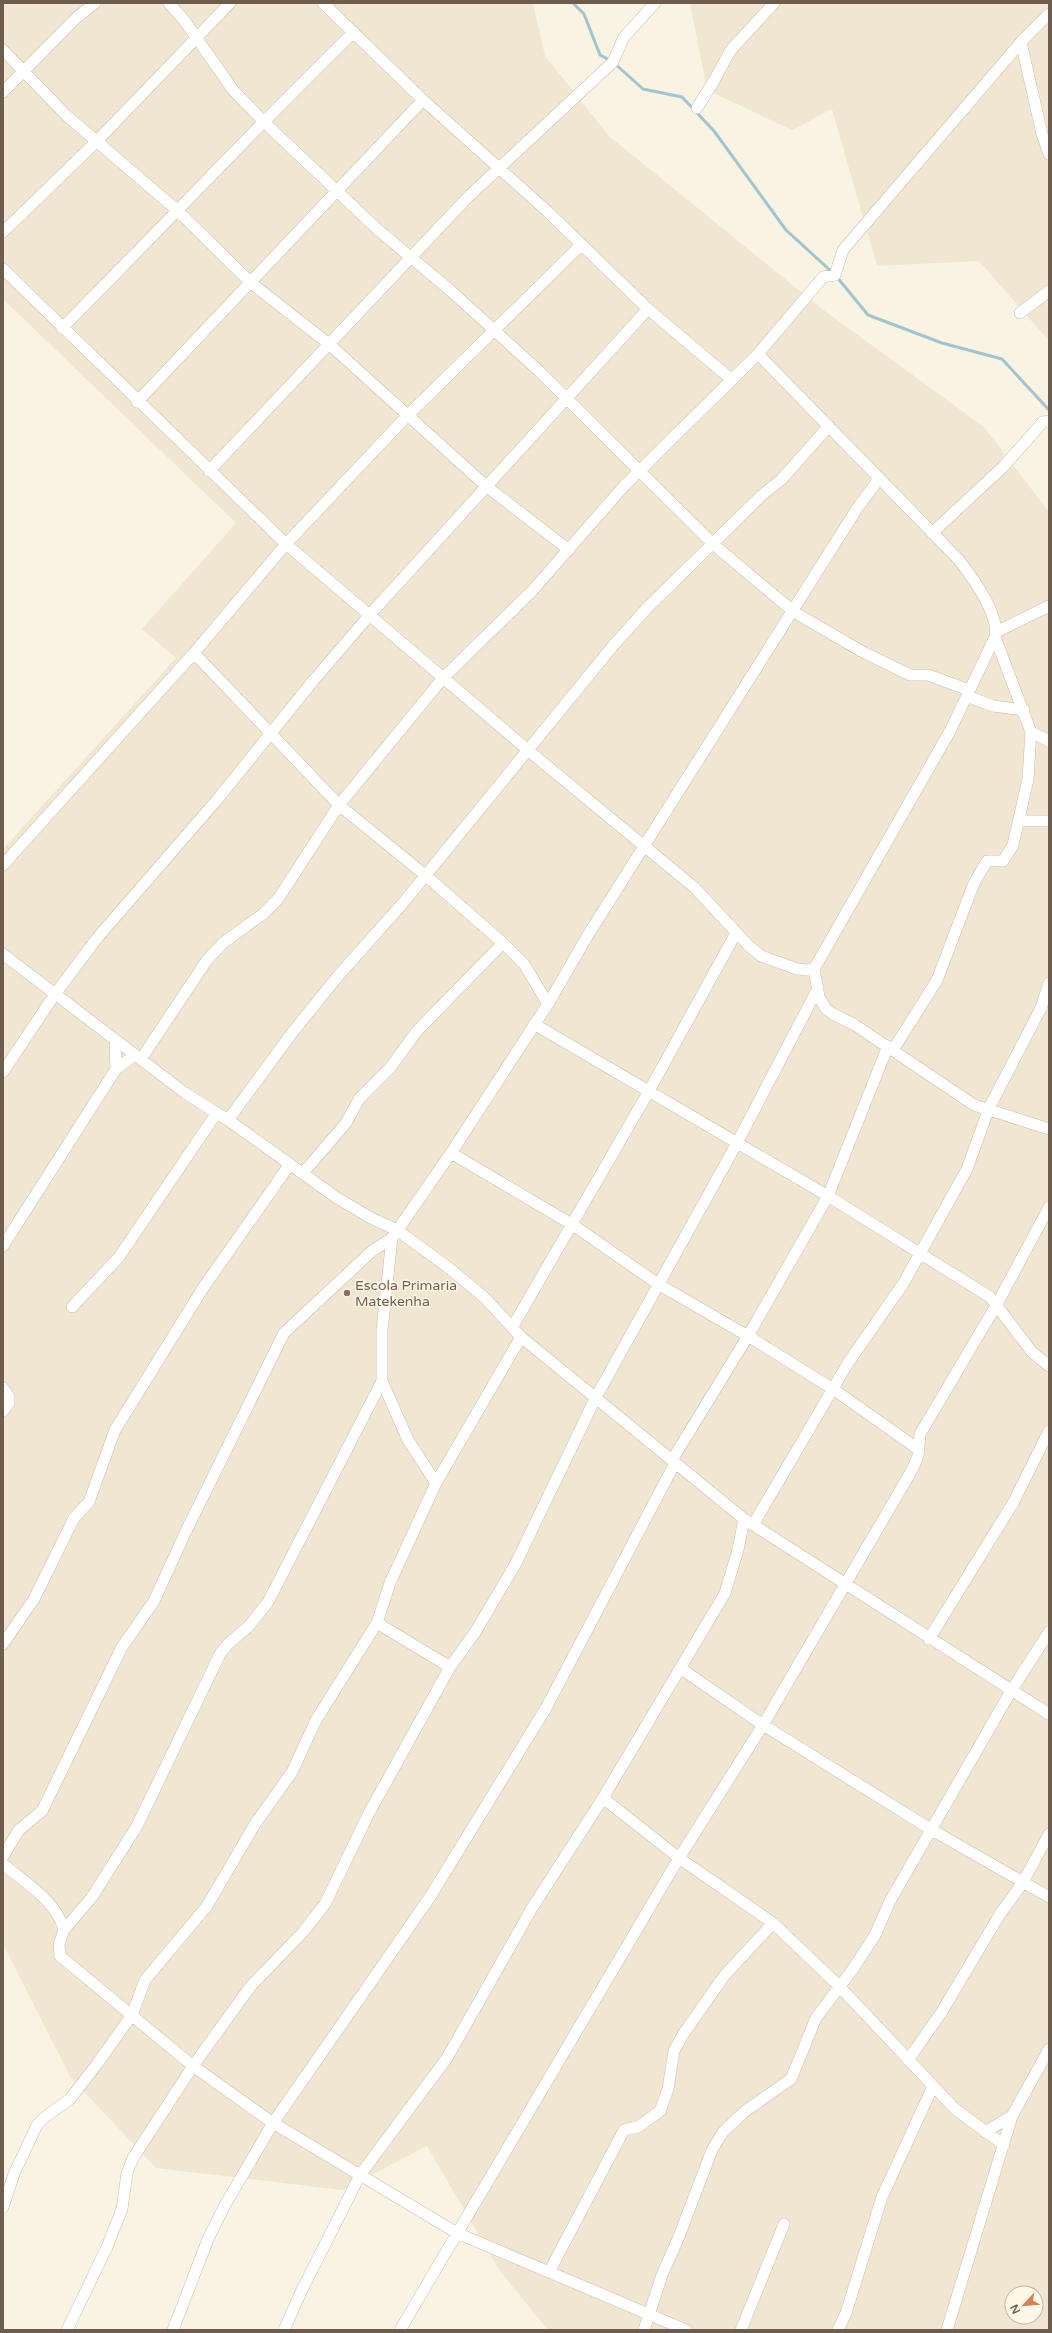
<svg xmlns="http://www.w3.org/2000/svg" width="1052" height="2333" font-family="'Varela Round',sans-serif">
<style>
.residential{fill:#f0e6d2;fill-rule:evenodd}
.lines{fill:none;stroke-linecap:round;stroke-linejoin:round}
.stream{stroke:#a1c4d1;stroke-width:3}
.street-casing{stroke:#cbbeae;stroke-width:12}
.street{stroke:#fff;stroke-width:11}
.education-dot{fill:#8d6e63;stroke:#fdf7e8;stroke-width:1.5}
.labels{text-anchor:middle;dominant-baseline:central;stroke-width:3;stroke-linejoin:round;paint-order:stroke}
.education-label{font-size:14px;fill:#785e54;stroke:#fdf7e8;text-anchor:start}
</style>
<rect width="100%" height="100%" fill="#f9f3e3"/>
<path class="residential" d="M3,3h530l12,53 64,80 213,173 162,118 65,85v1818h-501l-48,-59 -73,-125 -85,44 -186,-22 -85,-90 -68,-134v-1095l173,-191 -34,-29 94,-106 -233,-224zM1012,2293h24v24h-24z
M690,3h359v338l-70,-80 -102,5 -45,-157 -40,21 -85,-40z"/>
<g class="lines">
<path class="stream" d="M573,3l11,11 16,41 13,7 30,27 39,8 32,34 72,99 46,42
M836,276l32,39 74,28 60,16 47,51"/>
<g class="street-casing">
<path id="street" d="M169,3l15,17 49,70 30,31 113,107 75,63 88,80 174,173 81,68 67,39 49,24h18l41,15
M323,3l100,97 124,111 101,98 84,71
M1021,42l21,92 7,20
M3,50l64,66 111,95 72,71 79,62 157,142 83,64
M3,92l73,-74 19,-15
M697,108l18,-29 15,-28 44,-48
M3,232l93,-90 134,-139
M3,269l283,275 243,207 166,137 54,58 12,10 36,13 11,1 6,-1 136,-238 45,-94
M1020,313l29,-22
M62,328c98,-98 192,-199 292,-296
M758,354l201,206c13,17 41,54 36,77l36,95 -3,47 -15,66 -10,16h-16l-13,22 -37,97 -44,70
M137,402l286,-302
M209,471l259,-274 145,-135 11,-25 31,-34
M932,533l71,-66 40,-45 6,-1
M996,632l53,-26
M194,653l145,152 86,70 78,68 21,21 24,40
M967,696l26,10 31,4
M1031,732l18,9
M1018,821h31
M3,865l191,-212 92,-109 121,-128 174,-171
M3,954l182,139 43,27 109,78 34,20 26,12 52,38 36,30 36,39 223,182 305,195
M814,969l5,28 7,12 7,5 22,11 119,80 75,24
M534,1024l294,172 162,101 42,55 17,14
M115,1040l1,29
M141,1059l66,-99 16,-17 40,-29 15,-15 61,-94 104,-127 89,-87 92,-105 134,-132 65,-77 12,-2 8,-25 178,-208 28,-28
M3,1072l52,-78 43,-57 118,-136 97,-120 61,-71 274,-301
M228,1120l64,-87 46,-57 65,-73 209,-256 35,-39 115,-113 19,-15 48,-54
M451,1153l122,72 85,59 90,52 85,53 85,60
M303,1173l43,-50 13,-24 31,-31 27,-37 86,-88
M3,1246l113,-177 19,-14
M72,1307l47,-50 97,-143
M513,1326l136,-235 87,-158
M382,1381l-114,221 -19,24 -21,18 -8,10 -83,172 -45,71 -28,33 -5,14 1,12 133,110 80,57 87,52 97,58 229,97
M3,1388l6,9v6l-6,8
M672,1460l76,-124 80,-140 60,-150
M436,1483l-28,-43 -26,-59v-51l10,-92 59,-85 97,-149 40,-69 270,-428 21,-28
M753,1525l95,-162 55,-79 64,-115 22,-61 52,-100 8,-25
M377,1623l73,44
M929,1639l84,-136 36,-72
M3,1644l31,-45 40,-81 15,-16 26,-72 88,-142 87,-124
M680,1668l83,57 169,105 117,67
M603,1798l76,60 94,65 66,63 116,123 49,36
M3,1856l16,-26 23,-19 80,-164 32,-46 32,-70 98,-198 88,-82 20,-13
M3,1864c21,18 54,37 61,66
M908,2060l33,-47 59,-99 22,-30 27,-50
M985,2132l27,-16
M3,2207l11,-33 23,-49 8,-8 25,-18 27,-35 35,-49 13,-35 62,-74 48,-82 37,-52 24,-52 61,-97 13,-40 46,-100 85,-146
M549,2272l75,-142 14,-3 22,-16 8,-22 6,-38 8,-15 42,-60 49,-53
M67,2330l40,-83 15,-38 5,-36 6,-15 60,-92 57,-79 53,-55 22,-28 44,-91 81,-146 26,-36 40,-68 79,-164 142,-256 81,-155
M173,2330l35,-91 17,-34 48,-82 157,-226 116,-189 129,-245
M284,2330l17,-38 59,-117 87,-117 85,-150 71,-110 122,-205 13,-43 6,-31
M400,2330l279,-472 84,-133 149,-255 6,-14 2,-22 77,-130 52,-97
M644,2330l18,-55 16,-36 34,-89 11,-18 21,-20 47,-33 25,-61 37,-49 22,-34 15,-34 121,-210 38,-59
M741,2330l43,-106
M838,2330l8,-17 36,-116 51,-111
M947,2330l65,-214 37,-67"/>
</g>
<use href="#street" class="street"/>
</g>
<circle class="education-dot" cx="347" cy="1293" r="4"/>
<g class="labels">
<g class="education-label">
<text x="355" y="1285">Escola Primaria<tspan x="355" dy="16">Matekenha</tspan></text>
</g>
</g>
<rect width="1052" height="2333" fill="none" stroke="#6e5c4c" stroke-width="8"/>
<g transform="translate(1024 2305) rotate(244)"><circle r="19" fill="#fdf7e8" stroke="#c4b9aa"/>
<path d="M0-3L7 15L0 10L-7 15Z" fill="#d78054"/>
<text y="-6" font-size="11" font-weight="bold" text-anchor="middle" fill="#6e5c4c">N</text>
</g>
</svg>
